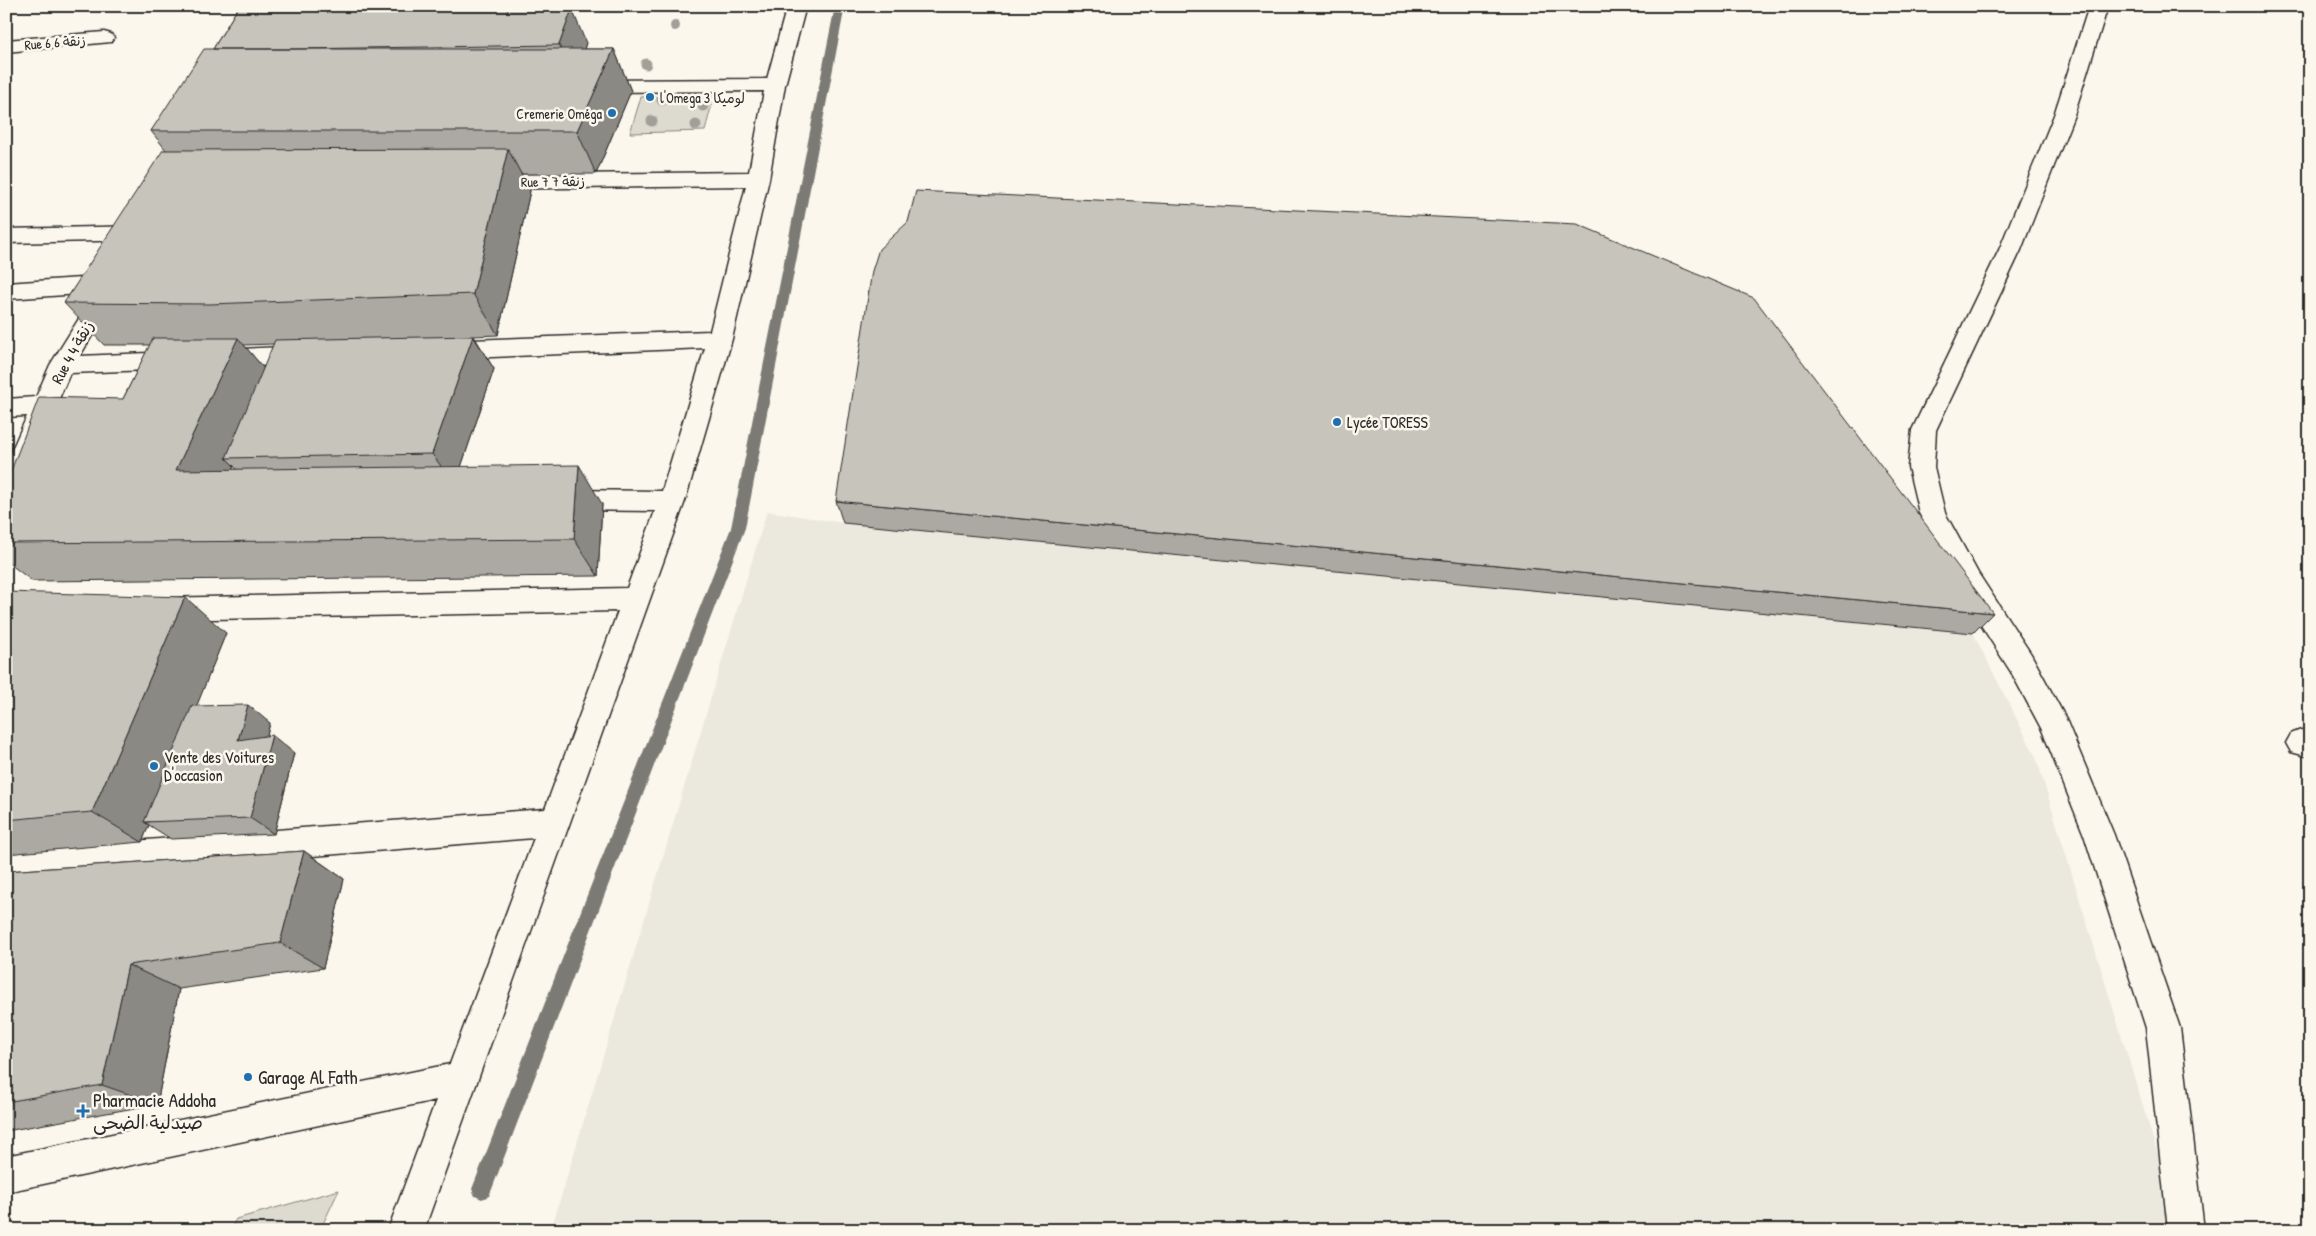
<svg xmlns="http://www.w3.org/2000/svg" width="2316" height="1236" font-family="'Patrick Hand','Playpen Sans Arabic',sans-serif">
<style>
.built{fill:#ebe8de}
.green{fill:#dddad0;stroke:#84827e}
.lines{fill:none;stroke-linecap:round;stroke-linejoin:round}
.stream{fill:#7b7a75;fill-rule:evenodd}
.minor-casing{stroke:#2b2b2b;stroke-width:3}
.minor{fill:#fbf7ec;fill-rule:evenodd}
.tree{fill:#a19f98}
.wall{fill:#aba9a2;stroke:#2b2b2b;fill-rule:evenodd}
.shaded-wall{fill:#8b8984;stroke:#2b2b2b}
.building{fill:#c7c4bc;stroke:#2b2b2b}
.poi-dot{fill:#1f6fb2;stroke:#fbf7ec;stroke-width:2}
.labels{text-anchor:middle;dominant-baseline:central;stroke-width:5;stroke-linejoin:round;paint-order:stroke}
.far-street-label{font-size:14px;fill:#2b2b2b;stroke:#fbf7ec}
.far-poi-label{font-size:14px;fill:#2b2b2b;stroke:#fbf7ec;text-anchor:start}
.street-label{font-size:16px;fill:#2b2b2b;stroke:#fbf7ec}
.poi-label{font-size:16px;fill:#2b2b2b;stroke:#fbf7ec;text-anchor:start}
.near-poi-label{font-size:19px;fill:#2b2b2b;stroke:#fbf7ec;text-anchor:start}
</style>
<rect width="100%" height="100%" fill="#fbf7ec"/>
<filter id="ink" filterUnits="userSpaceOnUse"><feTurbulence type="fractalNoise" baseFrequency=".02" numOctaves="2"/><feDisplacementMap in="SourceGraphic" scale="10" xChannelSelector="R" yChannelSelector="G"/><feConvolveMatrix kernelMatrix="1 2 1 2 8 2 1 2 1" color-interpolation-filters="sRGB"/></filter>
<g filter="url(#ink)">
<path class="built" d="M767,511l76,12 1130,110 63,124 145,473h-1630z"/>
<path class="green" d="M714,95l-9,36 -75,2 11,-36z
M339,1190l-19,40h-90l6,-11z"/>
<g class="lines">
<path class="stream" d="M835,6h10l-100,522 -253,661 -3,7 -7,3 -7,-3 -3,-7 259,-661z"/>
<g class="minor-casing">
<path id="minor" d="M787,6h19l-21,79 -16,94 -37,160 -47,162 -261,729h-36l48,-130 -430,92v-36l444,-92 84,-226 -528,43v-30l539,-42 73,-198 -458,9 -10,-3 -4,-8 4,-8 10,-3 467,-10 28,-77 -94,-1 -9,-3 -4,-7 4,-7 9,-3 101,1 43,-143 -261,11 -8,-3 -4,-6 4,-6 8,-3 266,-10 36,-145 -259,3 -8,-2 -3,-5 3,-5 8,-2 262,-3 15,-81 -172,1 -7,-2 -3,-4 3,-4 7,-2 175,-1z
M2089,6h19l-34,109 -53,135 -85,180 -2,37 11,46 33,60 53,81 34,63 49,118 66,193 24,202h-36l-22,-202 -62,-193 -42,-105 -31,-58 -53,-83 -39,-76 -11,-46 4,-37 87,-180 55,-135z
M104,32l7,2 3,4 -3,4 -105,10v-12z
M142,226l8,2 3,5 -3,5 -8,2 -136,3v-14z
M111,276l8,2 3,6 -3,6 -5,1 2,4 -36,61 226,-10 8,3 4,6 -4,6 -8,3 -236,9 -51,119 -4,7 -9,3v-39l21,-47 -21,1v-18l30,-2 14,-32 45,-72 -89,6v-16z
M2301,730l9,1v26l-19,-5 -5,-9 5,-9z"/>
</g>
<use href="#minor" class="minor"/>
</g>
<g class="tree">
<circle cx="675" cy="26" r="5"/>
<circle cx="646" cy="64" r="5.5"/>
<circle cx="662" cy="100" r="5.5"/>
<circle cx="703" cy="106" r="5.5"/>
<circle cx="652" cy="121" r="5.5"/>
<circle cx="696" cy="125" r="5.5"/>
</g>
<path class="wall" d="M239,6h155l1,4 191,33 -2,6h30l17,42 -35,83h-75l9,17 -32,144 -24,1 20,33 -33,98 141,37 -4,72 -566,5 -26,-20v-77l117,-85 27,-54h-46l-40,-42 102,-153 -15,-19 62,-82zM274,344l-10,25 -20,-24zM234,466l3,4h-5z
M836,501l1157,112 -20,20 -1130,-110z
M6,592l220,41 -30,73 74,17 -3,12 27,18 -20,81 -103,5 -22,-14 -7,17 -136,12z
M304,851l40,28 -21,89 -144,21 -22,115 -151,27v-260z"/>
<path class="shaded-wall" d="M390,6h4l16,30 -22,-26z
M572,9l14,34 -12,36 -15,-34z
M614,49l17,42 -35,83 -19,-43z
M508,149l22,42 -32,144 -25,-41z
M473,336l21,33 -39,116 -23,-31z
M238,338l34,40 -46,80 8,8 -19,43 -39,-39z
M579,465l23,39 -4,72 -24,-37z
M185,597l41,36 -76,189h-6l5,3 -7,17 -50,-30z
M248,705l22,18 -9,35 -23,-18z
M272,735l22,18 -20,81 -24,-16z
M304,851l40,28 -21,89 -43,-25z
M128,965l51,24 -22,115 -55,-19z"/>
<path class="building" d="M239,6h151l-2,4 184,-1 -13,36 -265,4h-81z
M204,49h410l-37,82h-426z
M508,149l-35,145 -263,10 -146,-1 99,-153z
M916,191l661,33 177,74 239,315 -1157,-112 36,-230 7,-22 29,-27z
M473,336l-41,118 -206,4 49,-118z
M153,338h85l-62,132 403,-5 -5,74 -568,4v-59l33,-87 84,2z
M6,592l179,5 -93,215 -86,8z
M248,705l-10,35 34,-5 -22,83 -106,4 48,-116z
M304,851l-24,92 -152,22 -26,120 -96,17v-231z"/>
</g>
<g class="poi-dot">
<circle cx="650" cy="97" r="5"/>
<circle cx="612" cy="113" r="5"/>
<circle cx="1337" cy="422" r="5"/>
<circle cx="154" cy="766" r="5"/>
<circle cx="248" cy="1077" r="5"/>
<path d="M80.5 1103.5h5v5h5v5h-5v5h-5v-5h-5v-5h5z"/>
</g>
<g class="labels">
<g class="far-street-label">
<text transform="translate(55 42) rotate(-5)">Rue 6 زنقة 6</text>
<text transform="translate(553 181) rotate(-1)">Rue 7 زنقة 7</text>
</g>
<g class="far-poi-label">
<text x="660" y="97">l'Omega 3 لوميكا</text>
<text x="602" y="113" text-anchor="end">Cremerie Oméga</text>
</g>
<g class="street-label">
<text transform="translate(72 352) rotate(-61)">Rue 4 زنقة 4</text>
</g>
<g class="poi-label">
<text x="1347" y="422">Lycée TORESS</text>
<text x="164" y="757">Vente des Voitures<tspan x="164" dy="18">D'occasion</tspan></text>
</g>
<g class="near-poi-label">
<text x="258" y="1077">Garage Al Fath</text>
<text x="93" y="1100">Pharmacie Addoha<tspan x="93" dy="22">صيدلية الضحى</tspan></text>
</g>
</g>
<rect width="2316" height="1236" fill="none" stroke="#fbf7ec" stroke-width="25"/>
<rect x="12" y="12" width="2291" height="1211" fill="none" stroke="#2b2b2b" stroke-width="2" filter="url(#ink)"/>
</svg>
